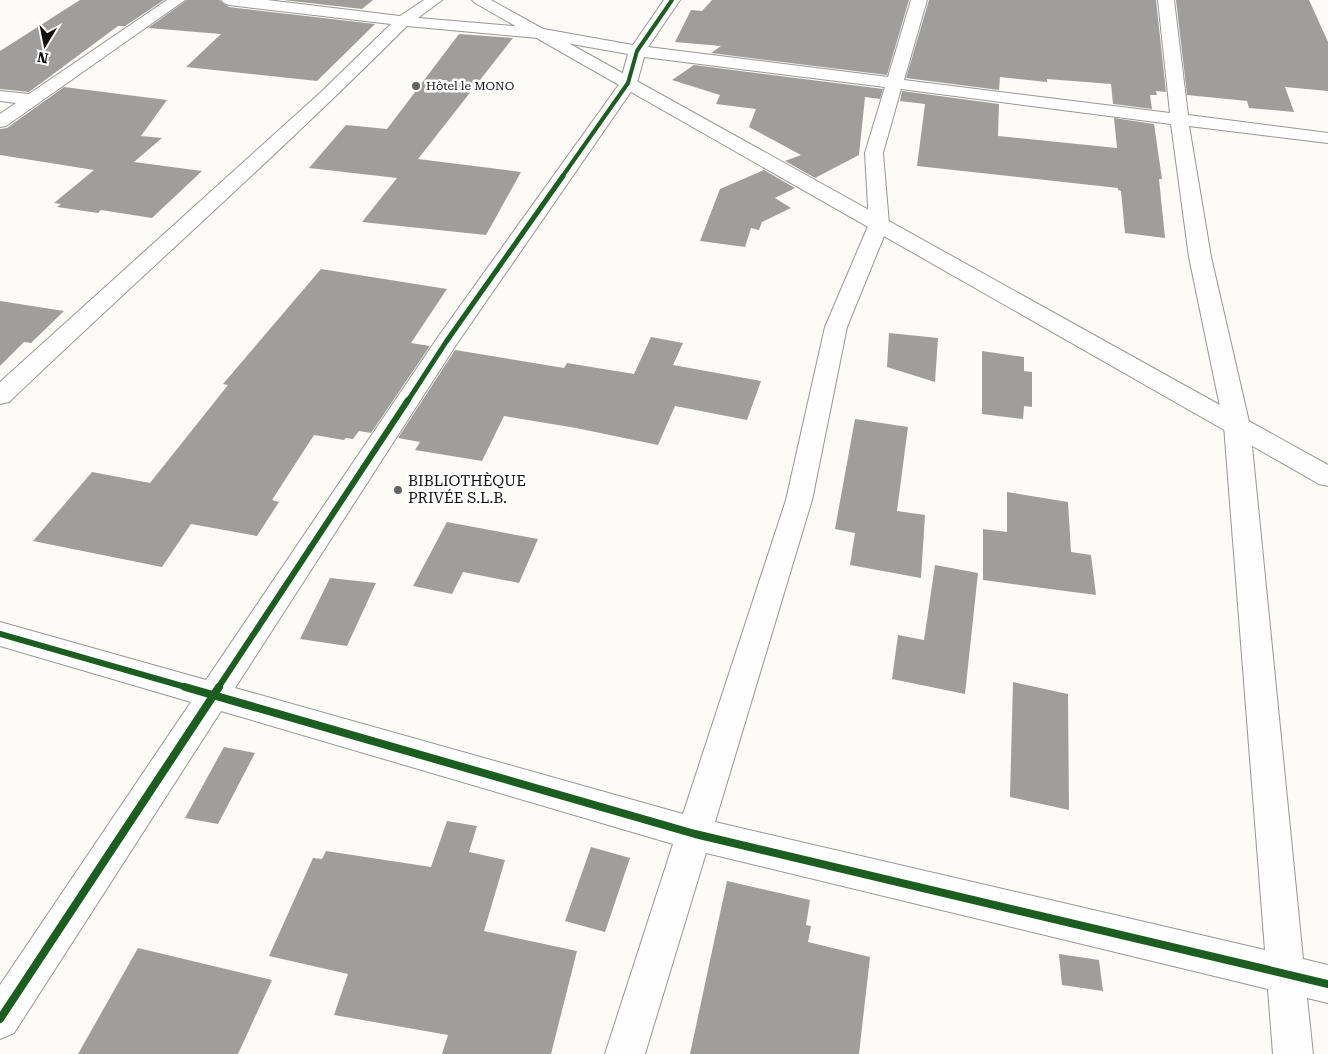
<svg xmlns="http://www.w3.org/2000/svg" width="1328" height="1054" font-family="'Roboto Serif',serif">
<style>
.building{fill:#a09e9c}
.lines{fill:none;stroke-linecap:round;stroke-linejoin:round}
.minor-casing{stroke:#979695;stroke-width:2}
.tertiary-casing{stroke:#979695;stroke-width:2}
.minor{fill:#fffefe;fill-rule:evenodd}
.tertiary{fill:#fffefe;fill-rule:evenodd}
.cycleway-far3-casing{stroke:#fff;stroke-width:5.5}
.cycleway-far2-casing{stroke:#fff;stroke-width:8}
.cycleway-far1-casing{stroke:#fff;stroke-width:9}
.cycleway-casing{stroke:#fff;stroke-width:11}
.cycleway-far3{stroke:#1b5e20;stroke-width:4}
.cycleway-far2{stroke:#1b5e20;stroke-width:5}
.cycleway-far1{stroke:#1b5e20;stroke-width:6}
.cycleway{stroke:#1b5e20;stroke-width:8}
.poi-dot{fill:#636362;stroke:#fff;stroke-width:2}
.labels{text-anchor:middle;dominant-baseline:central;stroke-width:5;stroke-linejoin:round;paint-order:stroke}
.far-poi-label{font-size:12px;fill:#111;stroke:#fff;text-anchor:start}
.poi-label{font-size:15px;fill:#111;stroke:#fff;text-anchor:start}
</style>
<rect width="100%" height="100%" fill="#fcfbf7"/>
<path class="building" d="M80,0h84l-39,26h-7l-89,66 -29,-3v-38z
M187,0h32l10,7 146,17 -58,57 -131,-14 35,-33 -73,-6z
M283,0h90l-11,9z
M712,0h197l-22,75 -176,-22 10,-7 -46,-4 16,-32 11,1z
M929,0h227l10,92 -10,-1 1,4h-7l2,14 -39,-5 -2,-20 -64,-5v3l-47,-5 -1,13 -93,-12z
M1176,0h133l19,42v49l-43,-4 9,25 -45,-4 -2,-7 -60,-6z
M459,34l54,4 -95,121 103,13 -35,63 -124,-13 35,-44 -88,-10 37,-43 41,4z
M694,65l189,24 -3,10 -15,-2 -6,58 -44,23 -30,-17 16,-6 -52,-28 7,-18 -40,-5 4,-9 -48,-15z
M64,87l103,13 -26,36 21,2 -28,24 68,9 -50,47 -51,-8 -3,3 -41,-6 4,-3 -7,-1 40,-33 -94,-15v-26l7,-1z
M902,91l97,13 -1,32 119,12 -3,-30 40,6 8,55h-3l6,59 -40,-5 -4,-42 -3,-1v-2l-201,-22 8,-62 -25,-3z
M764,170l31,18 -20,10 16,10 -29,14 -3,8 -8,-2 -6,19 -45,-6 20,-52z
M321,269l126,20 -36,54 19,3 -59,87 -12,-2 -6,8 -7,-1 -2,2 -30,-5 -42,65 7,2 -22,34 -66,-12 -29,43 -129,-26 59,-69 58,11 78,-98 -5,-1z
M0,301l64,10 -33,32 -7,-1 -24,24z
M889,333l49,5 -3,44 -48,-15z
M651,337l32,6 -10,22 88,16 -14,39 -72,-14 -17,39 -82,-17 -72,-12 -22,45 -67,-11 5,-8 -22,-4 57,-88 109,18 3,-5 67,11z
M982,351l42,6v14l8,1v35l-8,-1 -1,13 -41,-5z
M855,419l53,8 -11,84 28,4 -4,63 -71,-13 5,-32 -20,-4z
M1007,492l61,10 3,50 20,3 5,40 -113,-15v-51l24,3z
M447,522l91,17 -19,44 -56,-11 -11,22 -39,-8z
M935,565l43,8 -13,121 -73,-15 6,-44 26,5z
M330,578l46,5 -29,63 -47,-7z
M1013,682l55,12 1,116 -59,-13z
M224,747l31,6 -37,71 -33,-6z
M447,821l30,5 -8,26 36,8 -21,71 93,20 -26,103h-109l6,-19 -114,-20 14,-41 -79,-18 44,-98 9,1 4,-8 105,16z
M591,847l39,11 -25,74 -40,-11z
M727,881l83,19 -4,25 5,1 -3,16 62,15 -11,97h-169z
M138,948l134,32 -34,74h-160z
M1059,954l40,6 4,31 -41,-6z"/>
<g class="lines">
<g class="minor-casing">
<path id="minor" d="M167,0h18l-179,126 -6,1v-13l16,-11 -16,-2v-10l29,3z
M221,0h46l133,16 24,-16h18l-24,18 120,10 95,17 31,-45h16l-32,47 240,30 23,-77h16l-23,80 266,33 -12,-113h16l14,115 140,18v10l-139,-17 22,131 39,169 53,533 25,6v38l-21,-5 6,56h-40l-5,-65 -562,-136 -61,201h-40l68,-210 -452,-133 -207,322 -14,6v-54l191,-283 -191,-56v-24l206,58 232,-343 182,-254 8,-29 -90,-16 -131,-12c-129,129 -266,250 -398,376l-9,2v-22l320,-289 71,-69 -162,-19 -5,-2zM644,57l241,30 -20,66 4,71 -44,103 -39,173 -103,314 -448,-126 221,-343 181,-262zM901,89l270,35 18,133 35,169 41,524 -550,-128 97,-322 35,-173 42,-103 -6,-71z"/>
</g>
<g class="tertiary-casing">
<path id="tertiary" d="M472,0h19l837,465v21l-9,-2 -844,-481z"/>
</g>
<use href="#minor" class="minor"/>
<use href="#tertiary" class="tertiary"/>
<g class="cycleway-far3-casing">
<path id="cycleway-far3" d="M562,177l66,-94 9,-32 35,-51"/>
</g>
<g class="cycleway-far2-casing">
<path id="cycleway-far2" d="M407,402l39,-60 117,-166"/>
</g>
<g class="cycleway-far1-casing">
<path id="cycleway-far1" d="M0,634l189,54
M218,688l190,-288"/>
</g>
<g class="cycleway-casing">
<path id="cycleway" d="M185,687l510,147 633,150
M0,1019l219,-332"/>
</g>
<use href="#cycleway-far3" class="cycleway-far3"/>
<use href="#cycleway-far2" class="cycleway-far2"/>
<use href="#cycleway-far1" class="cycleway-far1"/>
<use href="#cycleway" class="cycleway"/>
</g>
<g class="poi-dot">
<circle cx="416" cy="86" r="5"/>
<circle cx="398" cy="490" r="5"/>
</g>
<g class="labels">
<g class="far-poi-label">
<text x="426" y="86">Hôtel le MONO</text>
</g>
<g class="poi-label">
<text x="408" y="481">BIBLIOTHÈQUE<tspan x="408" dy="17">PRIVÉE S.L.B.</tspan></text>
</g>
</g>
<g transform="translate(45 45) rotate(190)" stroke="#ffffff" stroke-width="4" paint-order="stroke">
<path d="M0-4L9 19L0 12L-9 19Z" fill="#111111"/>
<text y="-8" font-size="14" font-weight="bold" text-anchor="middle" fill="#111111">N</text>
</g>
</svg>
